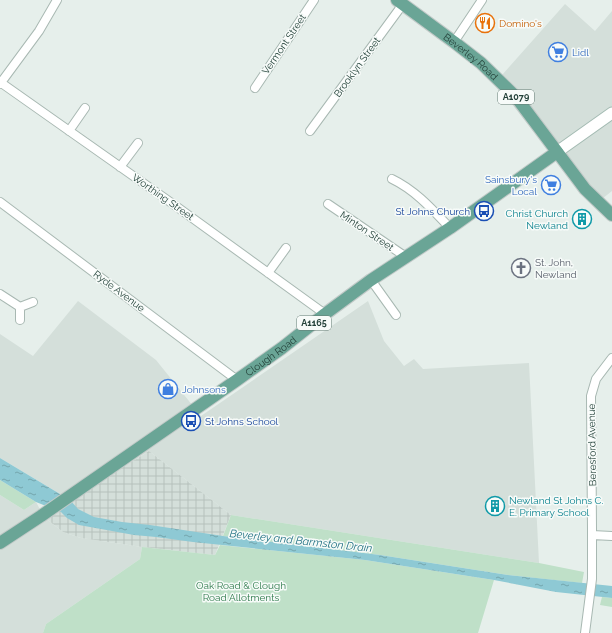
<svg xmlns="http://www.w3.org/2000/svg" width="612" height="633" font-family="Raleway,sans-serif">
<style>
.built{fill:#d4dfda}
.industrial{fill:url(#industrial-grid)}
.green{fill:#bfe0c8}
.water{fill:url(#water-ripples)}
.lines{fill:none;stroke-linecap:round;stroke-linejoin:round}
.street-casing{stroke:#a8b8b2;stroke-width:10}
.secondary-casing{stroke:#a4bbb3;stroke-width:13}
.primary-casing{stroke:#c2cac8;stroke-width:14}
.street{stroke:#fff;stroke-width:8}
.secondary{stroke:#fff;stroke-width:11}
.primary{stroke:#6aa596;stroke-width:12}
.labels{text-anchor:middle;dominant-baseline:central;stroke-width:3;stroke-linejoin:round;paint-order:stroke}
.shield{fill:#f7fbf9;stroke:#637a73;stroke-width:1}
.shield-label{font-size:9px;font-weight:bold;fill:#24423a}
.food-label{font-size:10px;fill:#c56008;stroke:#f7fbf9;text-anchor:start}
.street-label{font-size:10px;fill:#24423a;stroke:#f7fbf9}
.shop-label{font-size:10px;fill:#366cbe;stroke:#f7fbf9;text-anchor:start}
.transit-label{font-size:10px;fill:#164399;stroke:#f7fbf9;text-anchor:end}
.culture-label{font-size:10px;fill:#0d838f;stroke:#f7fbf9;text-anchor:end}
.worship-label{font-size:10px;fill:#5b616d;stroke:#f7fbf9;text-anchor:start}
.park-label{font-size:10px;fill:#2d7a4b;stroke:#f7fbf9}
.water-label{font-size:11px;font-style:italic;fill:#1c6f80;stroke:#f7fbf9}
</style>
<defs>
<pattern id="industrial-grid" width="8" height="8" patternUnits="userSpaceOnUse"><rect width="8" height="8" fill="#d4dfda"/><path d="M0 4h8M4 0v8" fill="none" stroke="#b6c1bc"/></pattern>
<pattern id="water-ripples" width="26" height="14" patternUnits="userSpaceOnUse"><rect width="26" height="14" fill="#8ec9d4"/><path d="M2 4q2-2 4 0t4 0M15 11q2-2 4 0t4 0" fill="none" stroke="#74a5ad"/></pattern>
</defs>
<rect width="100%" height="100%" fill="#e6efeb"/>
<path class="built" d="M565,4l30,27 17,-20v180l-19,15 -98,-123z
M78,301l78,59 45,56 167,-115 16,40 20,25 10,-7 9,10 106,-6 10,200 -308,-48 -82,-64 -79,49 -70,-42v-124l33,22z
M0,495l24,15 12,-8 8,15 19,15 18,6 61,9 -2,12 -94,65 -3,9h-43z"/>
<path class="industrial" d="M149,451l82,64 -16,40 -73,-8 -61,-9 -18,-6 -19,-15 26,-17z"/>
<path class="green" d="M0,480l36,22 -12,8 -24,-15z
M231,515l308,48 45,9 -2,11 -74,-8 -128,-20 -157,-19z
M220,545l145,15 129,20 -16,53h-435l3,-9 94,-65 2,-12 73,8z
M602,597l10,1v9l-12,-2z"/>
<path class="water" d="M0,458l70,42 8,9 16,8 28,5 28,3 73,11 157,19 128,20 104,11v12l-56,-6 -62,-12 -129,-20 -172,-18 -37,-5 -22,-2 -55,-10 -12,-7 -6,-6 -25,-10 -36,-22z"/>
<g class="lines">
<g class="street-casing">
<path id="street" d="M454,42l28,-42
M0,82l173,122 152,110
M0,84l39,-53 18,-31
M255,88l59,-88
M69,131l16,-23
M310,131l93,-127
M120,167l18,-24
M392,179c23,11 40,30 58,49
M0,202l237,178
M328,204l78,53
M268,273l18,-25
M371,280l25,35
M0,294l20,13
M20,320v-13l13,-5
M592,535l20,1
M585,633l7,-54v-50l-1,-133 5,-17 16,-21"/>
</g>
<g class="secondary-casing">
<path id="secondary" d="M557,152l55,-39"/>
</g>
<g class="primary-casing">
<g id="primary">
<path id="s1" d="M397,0l57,42 27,21 35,34 69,92 27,26"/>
<path id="s2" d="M0,543l41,-27 196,-136 45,-32 43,-34 46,-34 79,-52 107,-76"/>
</g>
</g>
<use href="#street" class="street"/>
<use href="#secondary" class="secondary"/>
<use href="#primary" class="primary"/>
</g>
<defs>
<g id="restaurant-ring" transform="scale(1)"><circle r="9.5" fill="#f7fbf9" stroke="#e8710a" stroke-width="1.5"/><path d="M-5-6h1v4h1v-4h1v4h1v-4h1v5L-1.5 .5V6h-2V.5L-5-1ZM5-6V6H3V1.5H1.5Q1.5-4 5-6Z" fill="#e8710a"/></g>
<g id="supermarket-ring" transform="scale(1)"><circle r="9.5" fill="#f7fbf9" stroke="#3f7fe0" stroke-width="1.5"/><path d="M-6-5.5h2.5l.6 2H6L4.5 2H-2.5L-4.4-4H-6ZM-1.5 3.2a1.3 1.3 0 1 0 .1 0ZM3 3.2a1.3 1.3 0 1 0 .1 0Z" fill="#3f7fe0"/></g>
<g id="bus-ring" transform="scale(1)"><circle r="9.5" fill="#f7fbf9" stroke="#1a4fb4" stroke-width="1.5"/><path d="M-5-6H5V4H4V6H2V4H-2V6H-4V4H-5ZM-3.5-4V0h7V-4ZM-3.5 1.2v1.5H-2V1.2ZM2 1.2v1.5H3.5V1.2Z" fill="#1a4fb4"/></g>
<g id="building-ring" transform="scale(1)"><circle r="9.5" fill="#f7fbf9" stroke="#0f9aa8" stroke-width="1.5"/><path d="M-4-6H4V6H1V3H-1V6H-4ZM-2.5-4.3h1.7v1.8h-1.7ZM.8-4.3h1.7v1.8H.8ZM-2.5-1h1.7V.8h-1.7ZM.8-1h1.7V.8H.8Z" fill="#0f9aa8"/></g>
<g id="church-ring" transform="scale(1)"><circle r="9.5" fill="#f7fbf9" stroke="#6b7280" stroke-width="1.5"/><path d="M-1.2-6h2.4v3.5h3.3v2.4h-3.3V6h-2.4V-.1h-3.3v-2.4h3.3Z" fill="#6b7280"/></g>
<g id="shop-ring" transform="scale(1)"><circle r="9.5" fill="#f7fbf9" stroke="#3f7fe0" stroke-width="1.5"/><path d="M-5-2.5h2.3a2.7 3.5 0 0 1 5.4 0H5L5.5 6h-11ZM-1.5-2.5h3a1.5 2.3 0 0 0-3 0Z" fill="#3f7fe0"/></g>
</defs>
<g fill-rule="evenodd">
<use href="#restaurant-ring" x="485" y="23"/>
<use href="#supermarket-ring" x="558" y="52"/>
<use href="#supermarket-ring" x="551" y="185"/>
<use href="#bus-ring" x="484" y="211"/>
<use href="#building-ring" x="582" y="219"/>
<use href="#church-ring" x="521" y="268"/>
<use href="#shop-ring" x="168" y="389"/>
<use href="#bus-ring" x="191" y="421"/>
<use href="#building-ring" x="495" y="506"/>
</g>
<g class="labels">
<g class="shield">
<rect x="498" y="90" width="36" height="14" rx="3"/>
<rect x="297" y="316" width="34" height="14" rx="3"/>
</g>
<g class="shield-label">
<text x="516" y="97">A1079</text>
<text x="314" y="323">A1165</text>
</g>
<g class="food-label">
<text x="499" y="23">Domino's</text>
</g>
<g class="street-label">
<text transform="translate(284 44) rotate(-56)">Vermont Street</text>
<text stroke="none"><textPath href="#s1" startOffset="93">Beverley Road</textPath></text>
<text transform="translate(357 67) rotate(-54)">Brooklyn Street</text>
<text transform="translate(163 197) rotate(35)">Worthing Street</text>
<text transform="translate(367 231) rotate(34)">Minton Street</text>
<text transform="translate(119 291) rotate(37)">Ryde Avenue</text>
<text stroke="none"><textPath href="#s2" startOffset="329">Clough Road</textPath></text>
<text transform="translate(592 445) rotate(-91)">Beresford Avenue</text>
</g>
<g class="shop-label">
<text x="572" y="52">Lidl</text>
<text x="537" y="179" text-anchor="end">Sainsbury's<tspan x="537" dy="12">Local</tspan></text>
<text x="182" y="389">Johnsons</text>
</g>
<g class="transit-label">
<text x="470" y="211">St Johns Church</text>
<text x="205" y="421" text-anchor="start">St Johns School</text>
</g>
<g class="culture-label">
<text x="568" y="213">Christ Church<tspan x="568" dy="12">Newland</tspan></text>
<text x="509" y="500" text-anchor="start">Newland St Johns C.<tspan x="509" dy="12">E. Primary School</tspan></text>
</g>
<g class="worship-label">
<text x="535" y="262">St. John,<tspan x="535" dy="12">Newland</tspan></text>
</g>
<g class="park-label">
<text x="241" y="585">Oak Road &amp; Clough<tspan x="241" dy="12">Road Allotments</tspan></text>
</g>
<g class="water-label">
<text transform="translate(301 541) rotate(6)">Beverley and Barmston Drain</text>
</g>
</g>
</svg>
